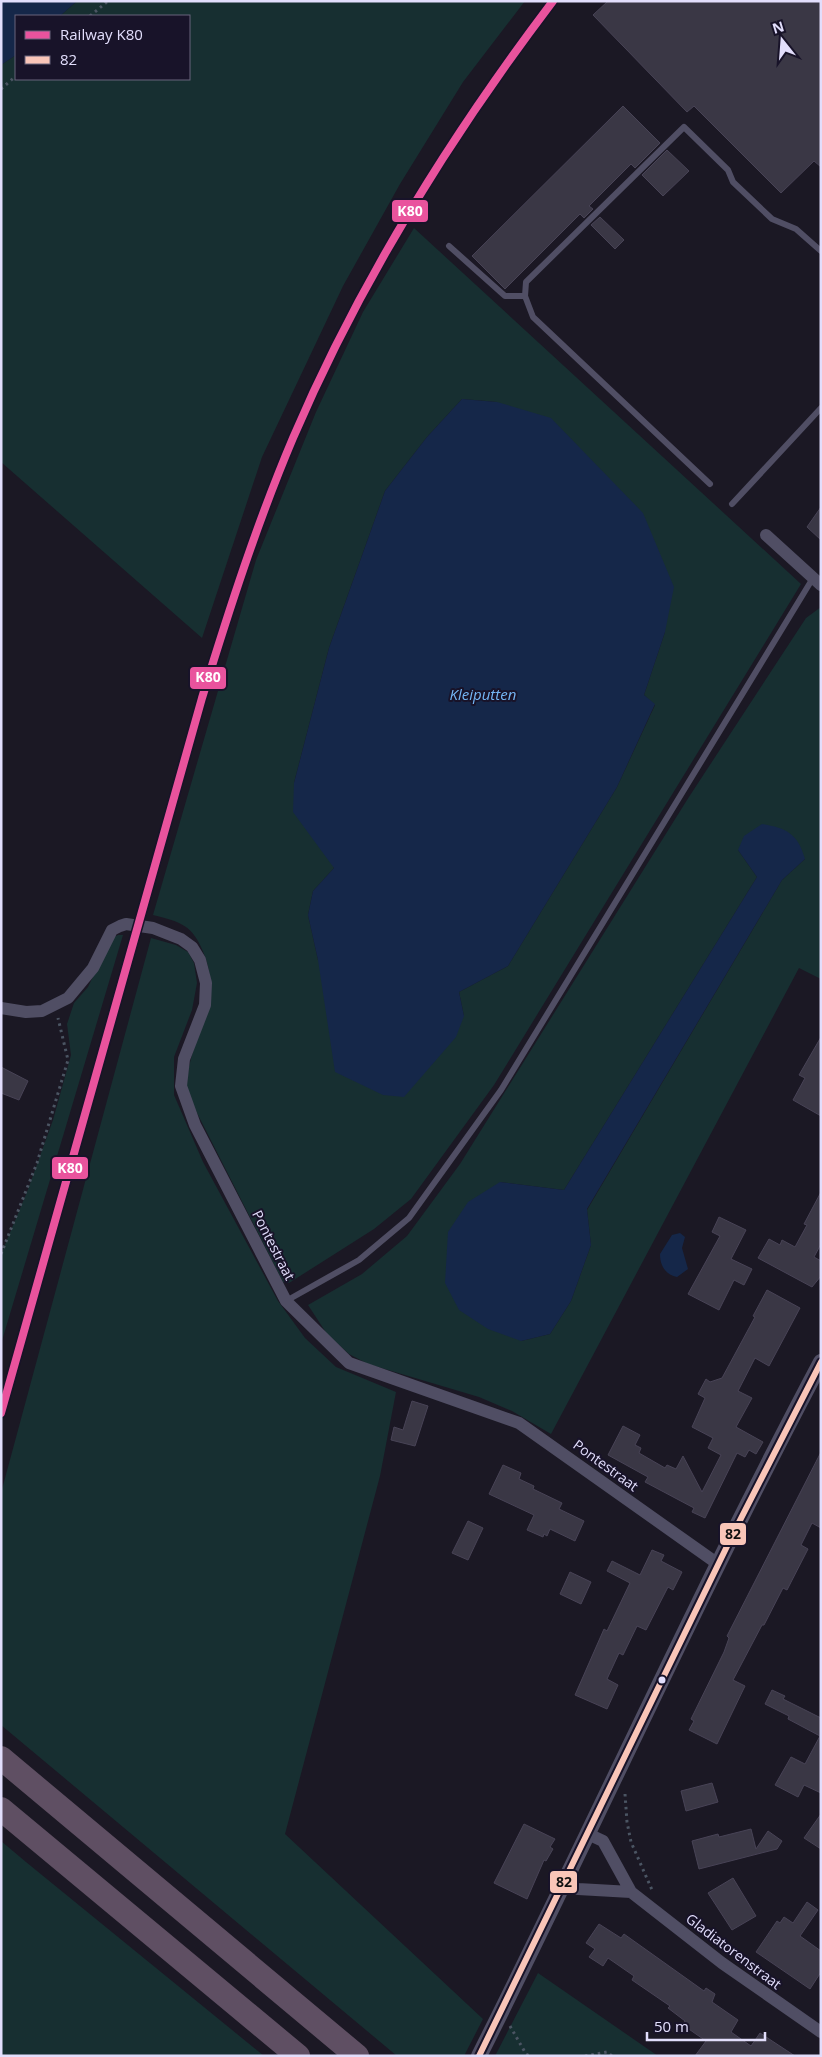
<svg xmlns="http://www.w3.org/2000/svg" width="822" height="2057" font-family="'Open Sans',sans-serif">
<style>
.green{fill:#172f31;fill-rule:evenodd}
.water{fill:#152749}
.building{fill:#3a3745;stroke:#484356}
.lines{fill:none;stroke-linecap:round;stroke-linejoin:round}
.path{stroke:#4b5563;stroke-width:3;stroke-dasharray:2.5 4;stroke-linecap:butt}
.service{stroke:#504e64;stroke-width:6}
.minor{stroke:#504e64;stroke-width:12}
.tertiary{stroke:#504e64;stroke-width:16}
.motorway{stroke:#5f4f63;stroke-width:24}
.bus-1-casing{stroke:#181329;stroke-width:10}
.bus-1{stroke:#f9c5b8;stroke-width:6}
.rail-1-casing{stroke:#181329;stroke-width:11}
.rail-1{stroke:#e9539d;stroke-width:8}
.bus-dot{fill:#e2defc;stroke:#181329;stroke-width:2}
.labels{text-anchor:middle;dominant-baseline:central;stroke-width:4;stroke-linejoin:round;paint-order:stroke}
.street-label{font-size:14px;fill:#e2defc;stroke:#181329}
.water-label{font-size:15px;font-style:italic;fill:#74b5f4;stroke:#181329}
.line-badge{stroke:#181329;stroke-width:2}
.badge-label{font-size:14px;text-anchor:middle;font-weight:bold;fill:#fff}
.pale-badge-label{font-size:14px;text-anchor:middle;font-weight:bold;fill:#111}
</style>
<rect width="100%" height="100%" fill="#1b1824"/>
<path class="green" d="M77,1h448l-62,81 -63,102 -57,102 -81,171 -60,181 -201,-176v-397l15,-10v24h173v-63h-129z
M414,228l387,356 -307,501 -83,114 -37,30 -85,54 -6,-1 -88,-173c-3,-7 -9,-17 -8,-25 2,-50 38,-76 17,-130 -11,-29 -23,-32 -51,-39l103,-355 60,-148 47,-100zM462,399l35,3 168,230 -21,63 11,10 -38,82 -109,179 -49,26 5,24 -146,-56 -10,-45 5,-24 21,-23 -40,-85 35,-135 56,-157 42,-54z
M821,607v372l-22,-11 -248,466 -39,-23 -33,-14 -111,-33 -19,-10 -22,-20 -19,-29 54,-31 45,-38 53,-72 227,-364 119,-182zM738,850l67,9 -23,21 -195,330 4,35 -20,56 -21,33 -29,7 -21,-159 64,8 193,-313z
M118,935h5l-122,409v-90l26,-62 26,-72 18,-65 -4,-31 7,-21 14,-16 24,-49z
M151,938l25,7 12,7 6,11 3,20 -5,27 -18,47v38l29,67 75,139 27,37 31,29 60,25 -16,84 -95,358 198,185 -19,37h-67l-396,-331v-232z
M1,1841l25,21 238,194h-263z
M538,1973l120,83h-163z"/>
<path class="water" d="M1,1h76l-17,15h-44v39l-15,10z
M462,399l35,3 54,16 92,95 31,74 -9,45 -21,63 11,9 -38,83 -109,179 -49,26 5,24 -8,21 -52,60 -21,-2 -48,-23 -17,-112 -10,-45 5,-24 21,-23 -41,-56 1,-29 35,-135 56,-157 42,-54z
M762,824c25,4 36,10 43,35l-23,21 -195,329 4,36 -20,56 -21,33 -29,7 -33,-12 -29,-19 -14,-27 3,-51 20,-30 32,-20 64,8 193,-313 -19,-27 6,-14z
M680,1233l5,4 -3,11 6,21 -11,8c-11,-2 -17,-11 -17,-23l12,-19z"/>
<path class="building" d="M608,1h213v166l-7,-6 -33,32 -87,-87 -7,6 -94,-97z
M623,106l37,37 -25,25 -4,-4 -42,42 4,3 -9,9 -4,-4 -75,75 -33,-33z
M667,150l22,21 -26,25 -21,-21z
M600,217l24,23 -9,9 -24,-24z
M821,507v33l-14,-13z
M821,1037v79l-28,-16 12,-22 -6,-3z
M1,1067l27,14 -9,19 -18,-7z
M821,1192v52l-7,13 7,4v15l-9,11 -54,-29 11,-19 11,6 2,-5 13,7 12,-22 -3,-1z
M719,1217l27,13 -15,29 21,10 -8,16 -10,-5 -15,30 -31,-16 32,-58 -8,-4z
M767,1290l33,18 -31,58 -14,-8 -17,33 14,7 -16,29 27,15 -7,12 -7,-4 -4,7 -8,-4 -32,65 -13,-6 2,-4 -49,-26 3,-5 -40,-22 15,-29 17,9 -5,10 6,3 -2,5 26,15 2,-3 9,4 7,-13 19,36 19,-37 -13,-7 5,-10 -21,-11 13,-29 -7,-4 8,-15 4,3 12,-4 33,-61 -2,-1z
M412,1401l16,5 -13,40 -24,-6 3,-13 9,3z
M821,1452v76l-9,-5 -11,22 7,4 -21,41 -4,-2 -19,37h-2l-29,55 12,6 -28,58 -28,-14 5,-9 -3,-2 33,-67 5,-14 -2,-2z
M503,1465l18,8 -2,6 15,7 -1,3 29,14 -3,6 25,12 -9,20 -25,-12 -3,7 -3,-2 -1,3 -16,-7 7,-15 -45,-21z
M468,1521l15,7 -15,32 -16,-7z
M652,1550l12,5 -3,6 21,11 -9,18 -5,-3 -22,43 -9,-4 -14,29 -4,-2 -12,26 11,6 -11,24 -32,-14 29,-66 3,2 23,-48 -23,-12 5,-10 28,14z
M570,1572l21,10 -10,22 -21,-10z
M772,1690l13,6 -2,3 38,19v75l-17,-8 -6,12 -23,-12 16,-28 14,7 15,-28 -32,-17 1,-3 -24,-12z
M712,1783l6,19 -32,9 -5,-20z
M821,1814v35l-17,-11z
M524,1824l31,15 -5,8 3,2 -7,12 -2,-1 -17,39 -33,-16z
M751,1829l5,20 12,-18 14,10 -5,8 -78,20 -7,-28 26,-7 1,3z
M733,1878l23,38 -24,14 -24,-37z
M807,1902l11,8 -18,26 21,15v21l-11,17 -54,-37 21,-31 3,2 4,-6 9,6z
M599,1924l22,14 3,-4 80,57 2,-3 9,6 -3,8 26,18 -7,12 20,14 9,-13 35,23h-100l11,-15 -23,-16 2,-4 -17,-13 2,-2 -38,-26 2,-4 -26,-18 -5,8 -14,-9 6,-8 -9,-6z"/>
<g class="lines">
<path class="path" d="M90,16l18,-15
M1,89l15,-13
M1,1254l36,-91 31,-103 -10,-42
M625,1794l2,28 4,20 21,48
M510,2026l16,28 4,2
M585,2056l22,-4 5,4"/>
<path class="service" d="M449,246l56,50h20
M710,484l-177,-167 -8,-21 1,-14 158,-155 44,43 5,12 39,37 24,10 25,22
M732,504l89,-96
M286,1301l73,-41 50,-42 92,-128 312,-512"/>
<path class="minor" d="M766,535l55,50
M1,1008l25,4 16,-1 26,-13 25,-30 19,-38 8,-4 6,-2 27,4 28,11 11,8 8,13 6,23 -1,22 -21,54 -3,27 14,39 91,176 63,62 170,60 199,141
M588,1834l15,7 28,51 91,71 99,69
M566,1883l12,6 53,3"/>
<path class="tertiary" d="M479,2056c116,-231 221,-466 342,-694"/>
<path class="motorway" d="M1,1758l356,298
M1,1809l297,247"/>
<g class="bus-1-casing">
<path id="bus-1" d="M479,2056l254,-522 88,-172"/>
</g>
<use href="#bus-1" class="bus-1"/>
<g class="rail-1-casing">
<path id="rail-1" d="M1,1413l201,-715c27,-88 55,-175 91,-260 67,-157 157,-301 260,-437"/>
</g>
<use href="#rail-1" class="rail-1"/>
</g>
<circle class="bus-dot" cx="662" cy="1680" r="4.5"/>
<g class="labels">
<g class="street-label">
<text transform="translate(274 1245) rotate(63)">Pontestraat</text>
<text transform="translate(606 1465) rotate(36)">Pontestraat</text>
<text transform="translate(734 1951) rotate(37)">Gladiatorenstraat</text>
</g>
<g class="water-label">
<text x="483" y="694">Kleiputten</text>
</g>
</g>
<g class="line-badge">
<rect x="391" y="199" width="38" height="24" rx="5" fill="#e9539d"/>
<rect x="189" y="666" width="38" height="24" rx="5" fill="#e9539d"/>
<rect x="51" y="1156" width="38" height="24" rx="5" fill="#e9539d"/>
<rect x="719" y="1522" width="28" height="24" rx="5" fill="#f9c5b8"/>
<rect x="549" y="1870" width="29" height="24" rx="5" fill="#f9c5b8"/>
</g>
<g class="badge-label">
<text x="410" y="216">K80</text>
<text x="208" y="682">K80</text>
<text x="70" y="1173">K80</text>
</g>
<g class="pale-badge-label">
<text x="733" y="1539">82</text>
<text x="564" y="1887">82</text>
</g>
<rect width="822" height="2057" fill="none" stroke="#e2defc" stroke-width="5"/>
<rect x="15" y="15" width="175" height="65" fill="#181329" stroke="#69647d"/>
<rect x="25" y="31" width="25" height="8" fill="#e9539d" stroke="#69647d"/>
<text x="60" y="40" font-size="15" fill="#e2defc">Railway K80</text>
<rect x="25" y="56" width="25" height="8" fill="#f9c5b8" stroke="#69647d"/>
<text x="60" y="65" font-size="15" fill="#e2defc">82</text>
<g transform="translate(782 40) rotate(343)" stroke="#181329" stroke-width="4" paint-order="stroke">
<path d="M0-4L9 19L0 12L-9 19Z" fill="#e2defc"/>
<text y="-8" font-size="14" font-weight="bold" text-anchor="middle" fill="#e2defc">N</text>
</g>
<path d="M647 2032v8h118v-8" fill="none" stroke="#e2defc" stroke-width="2.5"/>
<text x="654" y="2032" font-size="15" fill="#e2defc" stroke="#181329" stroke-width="4" paint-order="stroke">50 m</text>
</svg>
